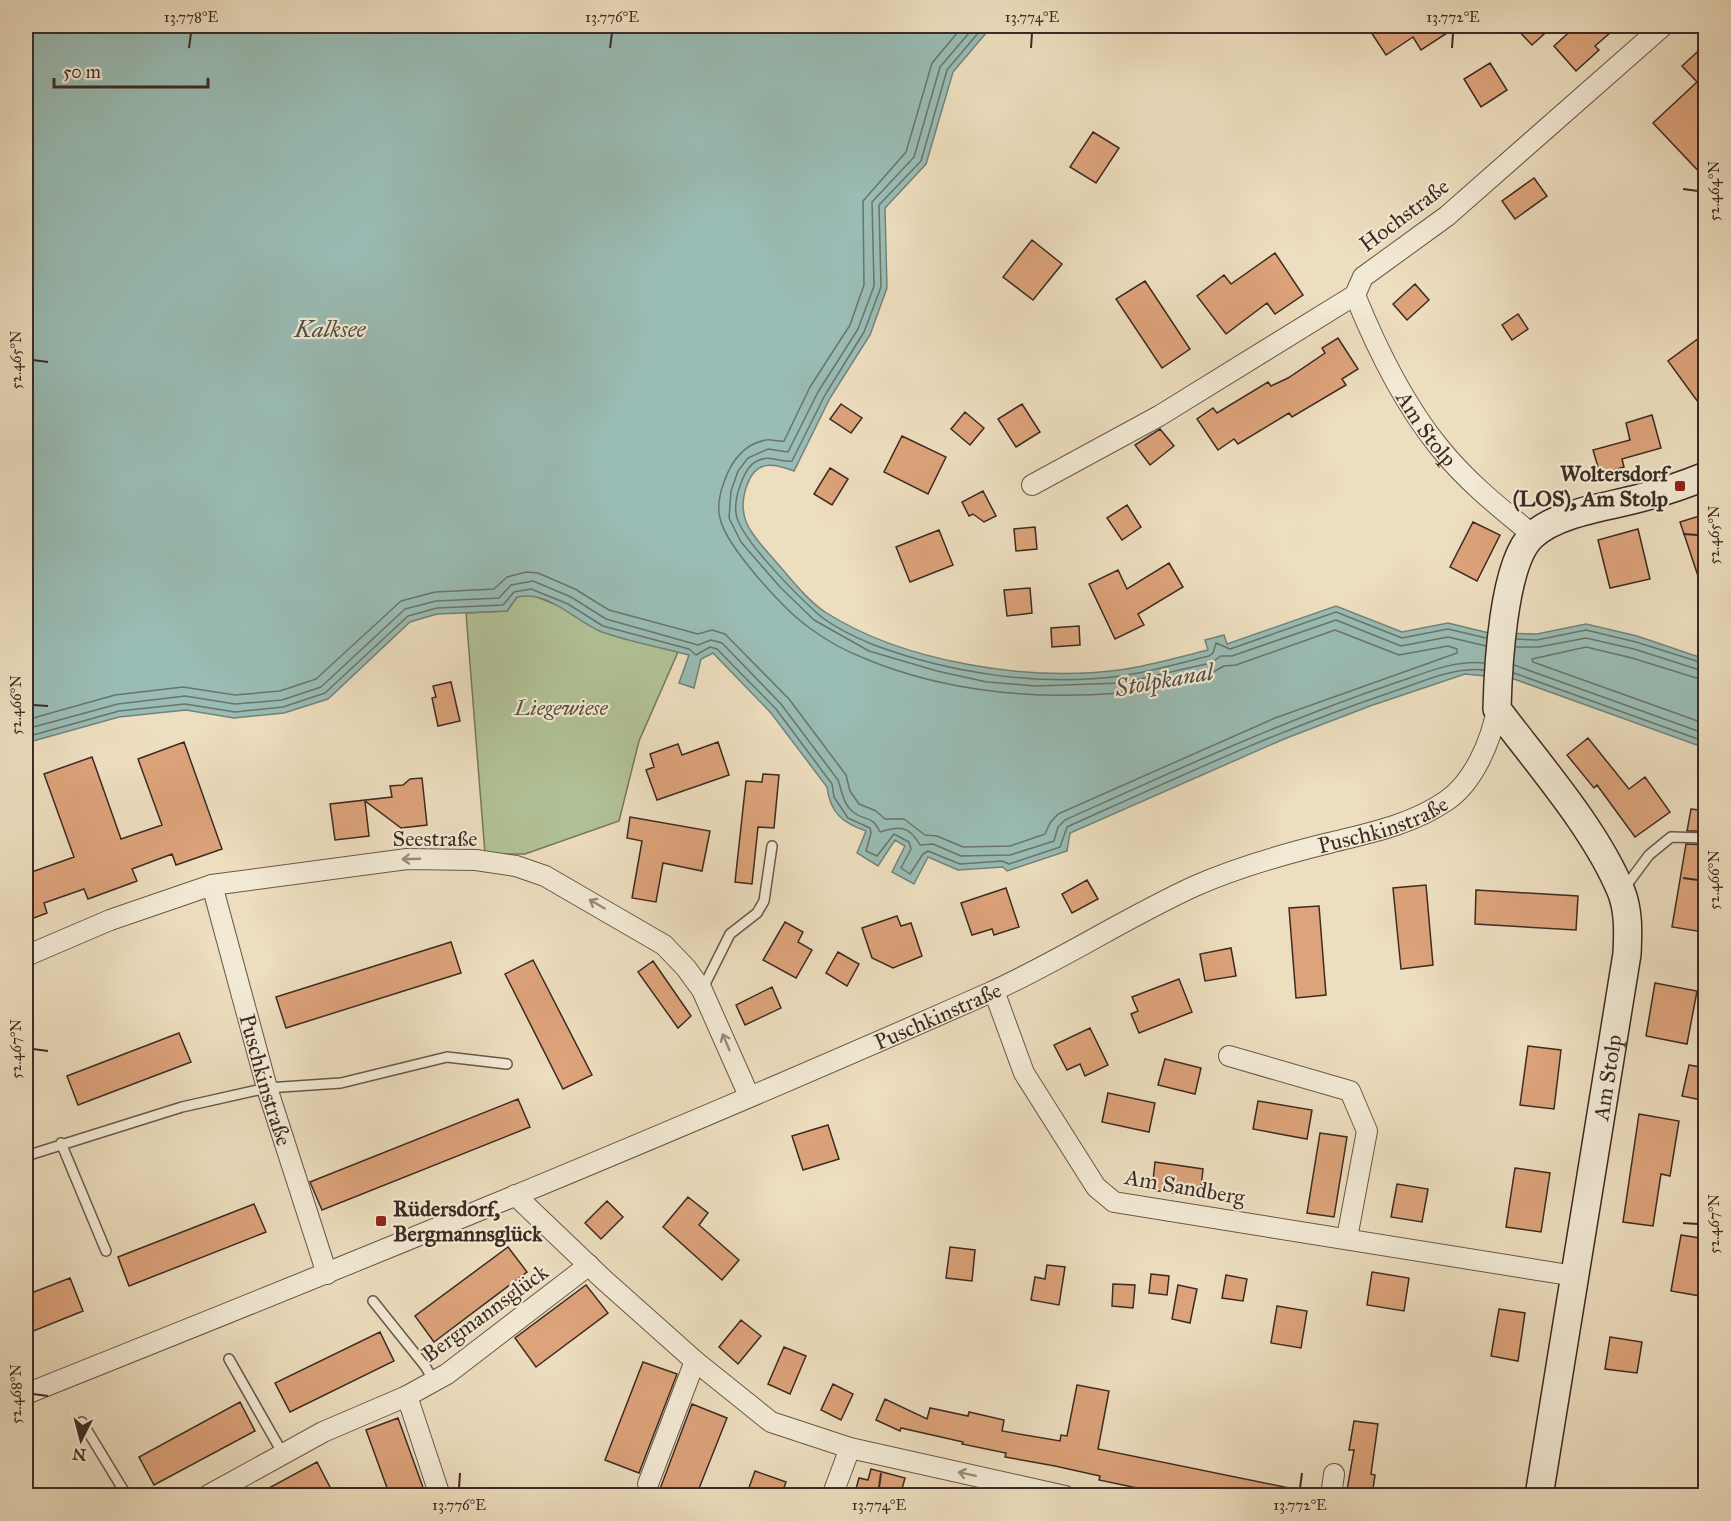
<svg xmlns="http://www.w3.org/2000/svg" width="1731" height="1521" font-family="'IM FELL Great Primer',serif">
<style>
.green{fill:#b2c297;stroke:#77765d;stroke-width:1.5}
.water{fill:#99bcb4;stroke:#74827a;stroke-width:1.5}
.lines{fill:none;stroke-linecap:round;stroke-linejoin:round}
.shore{stroke:#6a746c;stroke-width:1.5}
.building{fill:#dda37b;stroke:#3c2b23;stroke-width:1.5}
.lane-casing{stroke:#68584a;stroke-width:12}
.street-casing{stroke:#68584a;stroke-width:22}
.secondary-casing{stroke:#3c2b23;stroke-width:30}
.lane{stroke:#f3ead5;stroke-width:9}
.street{stroke:#f3ead5;stroke-width:20}
.secondary{stroke:#f3ead5;stroke-width:27}
.oneway{stroke:#988a7c}
.ticks{fill:none;stroke:#3c2b23;stroke-width:2}
.poi-dot{fill:#8f2418;stroke:#f3ead5;stroke-width:2}
.labels{text-anchor:middle;dominant-baseline:central;stroke-width:4.5;stroke-linejoin:round;paint-order:stroke}
.street-label{font-size:22px;fill:#3c2b23;stroke:#f3ead5}
.poi-label{font-size:22px;font-weight:bold;fill:#3c2b23;stroke:#f3ead5;text-anchor:end}
.park-label{font-size:22px;font-style:italic;fill:#5a5140;stroke:#f3ead5}
.water-label{font-size:24px;font-style:italic;fill:#534f47;stroke:#f3ead5}
.neatline{fill:none;stroke:#3c2b23;stroke-width:2}
.ticks-label{font-size:15px;text-anchor:middle;fill:#3c2b23}
</style>
<rect width="100%" height="100%" fill="#eddebf"/>
<filter id="stains"><feTurbulence type="fractalNoise" baseFrequency=".00333" numOctaves="4"/><feColorMatrix values="0 0 0 0 .2 0 0 0 0 .09 0 0 0 0 .02 0 0 0 .5 -.17"/></filter>
<radialGradient id="worn" r=".72"><stop offset=".6" stop-color="#630" stop-opacity="0"/><stop offset="1" stop-color="#630" stop-opacity=".3"/></radialGradient>
<path class="green" d="M530,594l36,15 34,22 78,21 -39,89 -20,80 -94,33h-40l-19,-241 41,-2 10,-14z"/>
<path class="water" d="M26,26h966l-39,46 -27,92 -41,44 2,80 -17,47 -40,63 -36,73c-21,-8 -38,-11 -47,14 -13,36 8,52 30,78 14,16 30,37 48,49 78,50 203,70 294,58 30,-4 60,-13 89,-20l-3,-10 19,-5 3,9 109,-38 66,26 46,-9 41,10 48,1 49,-10 51,12 68,23v89l-191,-69 -49,-5 -95,32 -86,33 -214,94 -3,18 -60,20 -4,-4 -45,3 -30,-13 -14,27 -22,-12 13,-26 -10,-6 -17,26 -21,-13 9,-22c-23,-8 -36,-18 -39,-44l-56,-74 -58,-60 -12,6 -7,29 -15,-5 10,-28c-29,-8 -59,-13 -87,-23 -28,-11 -52,-42 -85,-35l-10,14 -70,3 -27,8 -82,77 -44,14 -50,5 -48,-8 -67,7 -93,26z"/>
<g class="lines">
<path class="shore" d="M975,26l-35,41 -26,90 -42,45 2,84 -16,43 -40,63 -30,60 -20,-3 -20,9 -10,13 -7,20 -2,27 12,24 39,45 34,33 55,31 68,20 50,11 49,4 85,-3 90,-20 10,-7h11l104,-36 65,26 47,-9 38,9
M984,26l-37,44 -26,91 -42,44 2,82 -17,45 -39,63 -33,66c-13,2 -21,-7 -35,0 -9,4 -14,16 -17,25 -3,8 -5,19 -4,27 2,24 63,84 82,101 14,12 39,24 56,31 75,28 167,42 246,31 30,-4 60,-13 89,-20l4,-3 3,-10 14,6 106,-37 66,26 46,-9 38,9
M1516,639l21,1 49,-10 50,12 70,22
M1516,647h23l47,-9 48,11 72,23
M1514,665l192,69
M1514,673l192,69
M1706,681l-74,-23 -46,-11 -54,12 1,3 173,62
M26,720l89,-25 68,-8 52,8 45,-4 36,-12 85,-78 34,-9 59,-3 13,-12 19,-5 12,1 37,16 34,21 89,24 14,-4 13,4 64,65 57,76 4,16 9,13 17,7 9,8h19l21,16 12,1 26,11 47,-1 35,-12 5,-11 8,-9 217,-96 182,-65v-4l-9,-3 -49,9 -64,-25 -99,35 -12,1 -11,6c-30,7 -62,18 -93,21 -83,7 -175,-1 -254,-34 -18,-7 -39,-18 -55,-30 -25,-17 -85,-82 -91,-111 -3,-11 0,-25 4,-36 7,-20 19,-38 42,-42 6,-1 12,2 18,1l26,-54 40,-62 14,-40 -1,-84 43,-49 26,-89 31,-37
M26,729l92,-25 67,-8 50,8 47,-4 39,-13 84,-78 31,-8 63,-3 12,-13 22,-4 38,16 35,22 92,26 13,-5 11,3 59,61 57,76c4,11 5,24 15,32 12,10 19,2 27,20 19,-6 29,-7 40,13l13,-1 28,12 49,-1 44,-14 4,-14 7,-7c107,-48 215,-98 327,-136 31,-10 60,-24 92,-21
M26,737l93,-26 66,-7 50,8 48,-5 42,-14 83,-77 29,-8 66,-3 11,-13 17,-3 37,15 35,22 86,23 7,6 14,-8 7,2 59,60 56,75 2,13 14,21 22,10 1,5 -5,18 11,5 17,-22 15,8 2,7 -10,19 9,6 13,-20 5,-3 32,13 42,-3 7,3 51,-17 7,-20c107,-48 214,-98 325,-135 30,-10 60,-25 92,-22"/>
</g>
<path class="building" d="M1367,26h91l-37,24 -8,-13 -27,18z
M1514,26h39l-21,19z
M1576,26h42l-23,20 4,4 -23,21 -22,-25z
M1706,44v135l-53,-56 44,-41 -15,-16z
M1490,63l17,27 -26,17 -17,-28z
M1093,132l26,16 -23,35 -26,-16z
M1534,178l13,18 -32,23 -13,-18z
M1032,240l30,24 -29,36 -30,-23z
M1275,253l28,42 -28,19 -8,-11 -41,31 -29,-38 27,-21 7,9z
M1145,281l45,68 -28,19 -46,-69z
M1415,284l14,16 -22,20 -14,-16z
M1518,314l10,15 -16,11 -10,-15z
M1338,338l20,31 -16,10 4,6 -54,32 -3,-4 -51,31 -4,-5 -16,11 -21,-31 16,-11 4,5 51,-31 3,4 17,-8 37,-25 -3,-5z
M1699,338l7,8v67l-38,-52z
M841,404l21,14 -11,15 -21,-14z
M1022,404l18,28 -24,15 -18,-28z
M965,412l19,16 -14,17 -19,-16z
M1652,415l9,33 -39,11 2,8 -24,7 -7,-24 37,-10 -4,-17z
M1160,429l14,17 -24,19 -15,-20z
M902,436l44,21 -18,37 -44,-22z
M830,468l18,11 -16,26 -18,-11z
M983,491l13,25 -12,6 -11,-8 -4,2 -7,-14z
M1127,505l14,22 -19,13 -15,-22z
M1706,514v74h-4l-22,-66z
M1473,522l27,13 -23,46 -27,-14z
M1035,527l2,22 -21,2 -2,-22z
M1638,529l12,50 -40,9 -12,-48z
M939,530l14,35 -43,17 -14,-35z
M1169,563l14,24 -45,27 6,11 -29,14 -26,-55 29,-14 9,19z
M1030,588l2,25 -25,3 -3,-26z
M1079,626l1,19 -28,2 -1,-19z
M451,682l9,39 -22,5 -6,-28 4,-1 -3,-11z
M1588,738l41,51 16,-12 25,35 -35,25 -38,-52 -3,3 -27,-33z
M184,742l38,107 -46,16 -4,-11 -40,15 5,12 -49,18 -4,-10 -40,14 3,10 -21,8v-47l48,-17 -30,-83 48,-17 29,82 41,-14 -24,-66z
M718,742l11,33 -72,25 -11,-30 8,-3 -4,-13 28,-10 4,11z
M763,774l16,1 -5,53 -16,-1 -6,57 -17,-2 11,-101 16,1z
M422,778l5,47 -26,3 -36,-27 4,35 -34,4 -5,-36 62,-7 -2,-11 13,-1 7,-6z
M1691,809l15,2v20h-19z
M630,817l80,14 -8,40 -39,-8 -7,39 -24,-4 10,-57 -15,-3z
M1686,844l20,1v71l-3,16 -31,-5z
M1087,880l11,19 -26,14 -10,-19z
M1426,885l7,80 -32,4 -8,-81z
M1006,888l13,39 -25,8 -2,-6 -20,6 -11,-32z
M1476,890l102,6 -2,34 -101,-6z
M1319,906l7,89 -30,3 -7,-90z
M897,916l4,10 10,-3 11,33 -29,12 -21,-10 -10,-30z
M785,922l18,10 -5,10 14,8 -16,28 -33,-18z
M451,942l10,31 -175,55 -10,-31z
M1231,948l5,28 -31,5 -5,-27z
M838,952l21,12 -12,22 -21,-13z
M533,960l59,115 -29,14 -58,-115z
M653,961l38,55 -13,12 -40,-56z
M1179,979l13,33 -53,21 -8,-19 7,-3 -6,-14z
M1655,983l42,8 -10,53 -41,-8z
M772,987l9,21 -36,17 -9,-20z
M1090,1028l18,37 -23,11 -5,-12 -13,6 -13,-25z
M179,1033l12,29 -113,43 -11,-29z
M1528,1046l33,4 -7,59 -34,-4z
M1165,1059l36,9 -6,26 -37,-9z
M1689,1065l17,3v33l-24,-5z
M1108,1093l47,10 -6,29 -47,-10z
M518,1099l12,28 -208,83 -12,-28z
M1258,1101l54,9 -5,29 -54,-10z
M1639,1114l40,7 -9,55 -9,-2 -8,52 -30,-4z
M828,1125l11,34 -36,11 -11,-34z
M1320,1133l27,4 -13,80 -27,-4z
M1155,1162l48,7 -3,28 -48,-7z
M1515,1168l35,5 -9,59 -35,-5z
M1397,1184l31,5 -6,33 -31,-5z
M688,1197l20,16 -9,12 40,35 -17,20 -59,-53z
M607,1201l16,16 -22,22 -16,-16z
M254,1204l12,28 -137,54 -11,-29z
M1681,1235l25,4v58l-35,-6z
M508,1247l19,25 -93,70 -19,-26z
M950,1247l25,3 -3,31 -26,-3z
M1047,1265l18,2 -6,38 -28,-5 4,-23 10,2z
M1372,1272l37,6 -5,33 -37,-6z
M1151,1274l18,2 -2,19 -18,-2z
M1226,1275l21,4 -4,22 -21,-3z
M70,1278l13,33 -57,23v-39z
M1113,1284l22,1 -2,23 -21,-2z
M586,1285l22,28 -72,54 -21,-29z
M1178,1285l19,4 -7,34 -18,-4z
M1277,1306l30,5 -6,37 -30,-5z
M1499,1309l26,4 -7,48 -27,-5z
M741,1320l20,16 -23,28 -19,-17z
M380,1332l14,29 -104,51 -15,-29z
M1610,1337l32,5 -5,31 -32,-4z
M784,1347l22,9 -16,38 -22,-10z
M643,1362l34,12 -38,99 -34,-13z
M833,1384l20,10 -12,26 -20,-10z
M1077,1385l32,6 -11,58 196,40 -1,7h-118l-76,-16 1,-4 -45,-10 -50,-9 1,-4 -44,-9 1,-2 -62,-14 -1,3 -24,-11 9,-21 42,20 3,-11 38,8 1,-4 35,8 -2,11 58,10 1,-6 6,1z
M240,1402l15,29 -101,54 -15,-28z
M692,1404l35,14 -31,78h-20l-16,-7z
M398,1418l28,78h-36l-24,-66z
M1354,1421l24,3 -7,50 4,1 -3,21h-26l8,-46h-5z
M317,1462l15,29 -8,5h-70z
M871,1469l34,9 -3,11 4,1 -1,6h-51l5,-18 9,2z
M755,1471l31,11 -5,14h-35z"/>
<g class="lines">
<g class="lane-casing">
<path id="lane" d="M1623,890l26,-35 22,-18 35,1
M702,990l28,-56 27,-21 7,-12 8,-55
M61,1143l45,108
M26,1156l156,-49 85,-19 74,-5 106,-26 60,7
M373,1301l52,65 9,15
M229,1359l54,95
M82,1422l45,74"/>
</g>
<g class="street-casing">
<g id="street">
<path id="s1" d="M1355,295c21,52 49,109 84,152 27,34 61,61 94,88"/>
<path d="M1032,485l127,-69 196,-121 8,-18 84,-61 216,-190"/>
<path id="s2" d="M212,885l55,203 60,186"/>
<path d="M26,956l84,-36 102,-35 195,-26 69,1 40,6 29,10 119,69 22,23 16,22 47,106"/>
<path d="M994,991l30,82 72,114 18,15 461,74"/>
<path d="M1229,1056l121,35 17,40 -20,107"/>
<path d="M515,1195l88,84 92,82 76,61 79,26 215,48"/>
<path id="s3" d="M26,1394c323,-129 645,-260 963,-401 71,-32 136,-75 206,-107 43,-19 89,-32 134,-43 40,-10 82,-18 117,-42 28,-19 45,-60 51,-92"/>
<path d="M407,1396l33,100"/>
<path d="M648,1484l47,-123"/>
<path d="M207,1496l116,-64 84,-36 40,-22 142,-109"/>
<path d="M832,1496l18,-48"/>
<path d="M1331,1496l3,-22"/>
</g>
</g>
<g class="secondary-casing">
<g id="secondary">
<path id="s4" d="M1539,1496l88,-542c1,-21 2,-43 -6,-63 -26,-63 -83,-127 -124,-182 1,-40 6,-146 35,-173 26,-24 76,-29 108,-38 23,-6 44,-13 66,-22"/>
</g>
</g>
<use href="#lane" class="lane"/>
<use href="#street" class="street"/>
<use href="#secondary" class="secondary"/>
</g>
<defs><path id="oneway-shaft" d="M-6 0H5M1.5-3L5.5 0L1.5 3" fill="none" stroke-width="1.6" stroke-linecap="round" stroke-linejoin="round" transform="scale(1.5)"/></defs>
<g class="oneway">
<use href="#oneway-shaft" transform="translate(411 859) rotate(178)"/>
<use href="#oneway-shaft" transform="translate(597 904) rotate(-150)"/>
<use href="#oneway-shaft" transform="translate(726 1042) rotate(-113)"/>
<use href="#oneway-shaft" transform="translate(967 1474) rotate(-168)"/>
</g>
<path class="ticks" d="M189,48l2,-15M610,48l2,-15M1031,48l1,-15M1452,48l1,-15M1683,189l15,2M33,360l15,2M1683,534l15,1M33,705l15,1M1683,878l15,2M33,1049l15,2M1683,1223l15,1M33,1394l15,2M459,1488l1,-15M879,1488l2,-15M1300,1488l2,-15"/>
<g class="poi-dot">
<rect x="1674" y="480" width="12" height="12" rx="3"/>
<rect x="375" y="1215" width="12" height="12" rx="3"/>
</g>
<g class="labels">
<g class="street-label">
<text transform="translate(1404 215) rotate(-37)">Hochstraße</text>
<text stroke="none"><textPath href="#s1" startOffset="152">Am Stolp</textPath></text>
<text stroke="none"><textPath href="#s3" startOffset="1473">Puschkinstraße</textPath></text>
<text x="435" y="838">Seestraße</text>
<text stroke="none"><textPath href="#s3" startOffset="987">Puschkinstraße</textPath></text>
<text stroke="none"><textPath href="#s4" startOffset="424">Am Stolp</textPath></text>
<text stroke="none"><textPath href="#s2" startOffset="202">Puschkinstraße</textPath></text>
<text transform="translate(1185 1187) rotate(10)">Am Sandberg</text>
<text transform="translate(485 1313) rotate(-36)">Bergmannsglück</text>
</g>
<g class="poi-label">
<text x="1668" y="473">Woltersdorf<tspan x="1668" dy="25">(LOS), Am Stolp</tspan></text>
<text x="393" y="1208" text-anchor="start">Rüdersdorf,<tspan x="393" dy="25">Bergmannsglück</tspan></text>
</g>
<g class="park-label">
<text x="561" y="707">Liegewiese</text>
</g>
<g class="water-label">
<text x="330" y="329">Kalksee</text>
<text transform="translate(1164 680) rotate(-10)">Stolpkanal</text>
</g>
</g>
<rect width="1731" height="1521" fill="none" stroke="#eddebf" stroke-width="66"/>
<g transform="translate(81 1440) rotate(186)" stroke="#f3ead5" stroke-width="4.5" paint-order="stroke">
<path d="M0-4.5L10 22L0 15L-10 22Z" fill="#3c2b23"/>
<text y="-9" font-size="16" font-weight="bold" text-anchor="middle" fill="#3c2b23">N</text>
</g>
<path d="M54 78v9h154v-9" fill="none" stroke="#3c2b23" stroke-width="3"/>
<text x="63" y="78" font-size="18" fill="#3c2b23" stroke="#f3ead5" stroke-width="4.5" paint-order="stroke">50 m</text>
<rect x="33" y="33" width="1665" height="1455" class="neatline"/>
<g class="ticks-label">
<text x="191" y="22">13.778°E</text>
<text x="612" y="22">13.776°E</text>
<text x="1032" y="22">13.774°E</text>
<text x="1453" y="22">13.772°E</text>
<text transform="translate(1714 191) rotate(-90)" y="5">52.464°N</text>
<text transform="translate(16 360) rotate(-90)" y="5">52.465°N</text>
<text transform="translate(1714 535) rotate(-90)" y="5">52.465°N</text>
<text transform="translate(16 705) rotate(-90)" y="5">52.466°N</text>
<text transform="translate(1714 880) rotate(-90)" y="5">52.466°N</text>
<text transform="translate(16 1049) rotate(-90)" y="5">52.467°N</text>
<text transform="translate(1714 1224) rotate(-90)" y="5">52.467°N</text>
<text transform="translate(16 1394) rotate(-90)" y="5">52.468°N</text>
<text x="459" y="1510">13.776°E</text>
<text x="879" y="1510">13.774°E</text>
<text x="1300" y="1510">13.772°E</text>
</g>
<rect width="100%" height="100%" filter="url(#stains)"/>
<rect width="100%" height="100%" fill="url(#worn)"/>
</svg>
